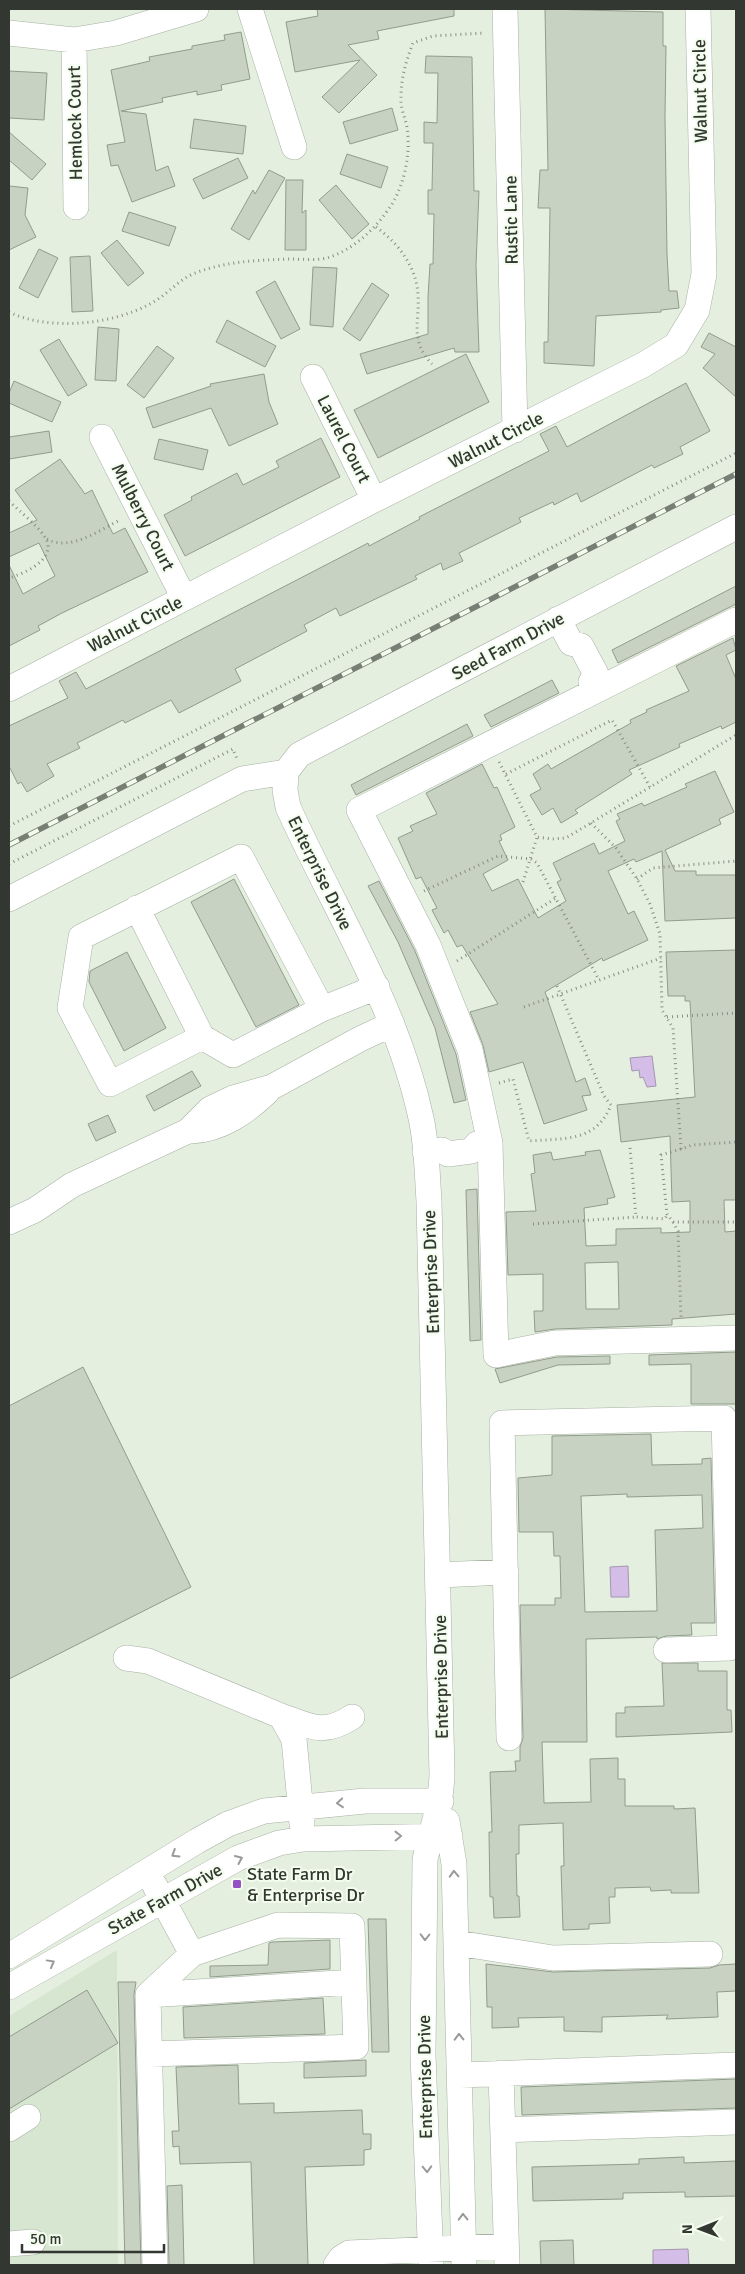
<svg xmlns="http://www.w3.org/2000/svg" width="745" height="2274" font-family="Signika,sans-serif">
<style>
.built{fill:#d7e6d1}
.water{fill:#d4bee7;stroke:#a496b0}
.building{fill:#c8d2c3;stroke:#929c8d;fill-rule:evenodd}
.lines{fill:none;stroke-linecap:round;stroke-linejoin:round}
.minor-casing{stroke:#a7b1a3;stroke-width:26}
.path{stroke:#878f84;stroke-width:3;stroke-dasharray:1 4;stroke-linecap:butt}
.minor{stroke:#fff;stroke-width:25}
.rail-casing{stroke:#777e74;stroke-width:5.5}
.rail{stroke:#f2fded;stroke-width:4;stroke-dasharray:11;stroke-linecap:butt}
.oneway{stroke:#999b98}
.poi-dot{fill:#9550c4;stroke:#f2fded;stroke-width:2}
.labels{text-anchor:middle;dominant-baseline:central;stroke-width:4;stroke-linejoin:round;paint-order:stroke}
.street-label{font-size:18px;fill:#333731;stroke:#f2fded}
.poi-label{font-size:18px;fill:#333731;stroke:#f2fded;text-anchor:start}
</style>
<rect width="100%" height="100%" fill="#e4efe0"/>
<path class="built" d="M117,1950l1,315h-109v-249z"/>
<path class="water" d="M652,1056l4,30 -9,1 -4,-10 -3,1 -1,-8 -7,1 -2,-13z
M628,1566l1,31h-18l-1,-30z
M688,2249l1,16h-36v-15z"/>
<path class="building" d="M317,9h137v7l-77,15 2,8 -31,6 29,30 -38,38 -17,-16 38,-37 -65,12 -9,-50 32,-6z
M545,9l118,3v34h3l-1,71 2,137 2,37h8l2,17 -18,2v2l-65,4 -2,50 -50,-3v-21h4l2,-134h-12l2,-38h8z
M241,32l9,47 -29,6 1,5 -25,5v-4l-35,7 1,4 -42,9 25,3 10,57 12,-5 7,20 -43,16 -14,-37 -7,1 -4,-21 18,-3 -14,-72 39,-9 -1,-4 43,-8v-3l33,-6 -1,-5z
M426,56l46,1 2,134h5l-3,74 3,87h-24l-1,-4 -87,26 -7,-20 68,-20v-37l2,-33h3l1,-50h-6v-24h4l1,-47h-9v-21l13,1 1,-50h-13z
M9,71l38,2 -3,47 -35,-2z
M392,108l6,22 -48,14 -7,-22z
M194,119l52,7 -3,28 -53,-6z
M9,132l37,32 -14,16 -23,-20z
M347,154l41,13 -7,21 -41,-14z
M238,158l10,20 -45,21 -10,-20z
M269,170l16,8 -36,62 -18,-11 22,-39 2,4z
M286,180h17l-1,33 4,-3v40h-21z
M336,185l33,39 -17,15 -33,-39z
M9,186l19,2 -3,27 11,22 -27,13z
M129,212l47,15 -7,19 -47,-15z
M117,240l27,33 -16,13 -27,-33z
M39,249l19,9 -20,40 -19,-10z
M90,256l3,55 -21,1 -2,-55z
M313,267l24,1 -4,59 -23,-2z
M275,281l25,48 -19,10 -25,-47z
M372,283l17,12 -29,46 -17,-12z
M227,320l49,26 -11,21 -49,-25z
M98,327l21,2 -3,52 -21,-1z
M709,333l27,14v50l-33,-29 12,-14 -14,-7z
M59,339l28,46 -19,11 -28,-46z
M157,346l17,12 -30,40 -17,-13z
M466,354l23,48 -111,56 -24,-48z
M264,374l5,28 9,22 -49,22 -18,-38 -58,20 -7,-20 65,-22 -1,-2z
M14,381l47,21 -9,20 -43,-19v-10z
M686,383l24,48 -30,16 3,7 -29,14 -2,-3 -71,37 -4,-9 -23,12 -1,-3 -34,16 2,4 -62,31 4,8 -20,9 -2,-7 -26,13 2,3 -77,37 -4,-8 -32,17 3,6 -72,38 6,12 -62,32 -8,-13 -46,23 -2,-3 -46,23 3,5 -33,16 7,12 -27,16 -6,-10 -3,2 -9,-18v-40l59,-28 -9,-17 17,-9 10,17 263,-136 19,-10 1,3 51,-27 -1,-2 130,-66 -9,-17 16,-8 11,21z
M49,431l3,21 -43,7v-22z
M321,438l19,39 -155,79 -21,-41 28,-15 -1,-3 46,-24 6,12 36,-18 -3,-6z
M159,439l49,11 -5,20 -49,-11z
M60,459l25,35 7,-4 21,44 12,-6 23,44 -86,41 -24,13 2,4 -31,16v-81l14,29 32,-18 -16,-33 -30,14v-24l28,-13 -22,-30z
M736,586v18l-118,59 -6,-13z
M733,638l3,12 -10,5 10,24v43l-14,7 -1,-3 -42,18 1,3 -51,23 3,4 -57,36 3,3 -17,10 -8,-15 -11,7 -12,-20 11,-6 -8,-15 15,-10 3,5 80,-46 -1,-3 17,-8 -1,-2 43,-19 -13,-25z
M552,680l7,13 -68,34 -7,-12z
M467,724l6,12 -117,59 -5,-10z
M482,764l12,24 3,-1 18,40 -15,8 2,5 -3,1 9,19 -25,14 9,17 26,-12 20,39 28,-17 -9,-19 4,-2 -8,-17 41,-20 5,11 26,-13 -9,-20 4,-2 -3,-5 25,-11 2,3 43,-19 -2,-3 30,-13 19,41 -15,7 2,5 -56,26 10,21h21v4h40v43l-71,3 -3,-70 -26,11 -2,-3 -26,12 20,43 6,-3 14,29 -45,21 -1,-3 -57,34 31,90 9,-4 6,17 -9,1 5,14 -43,14 -21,-62 -34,10 -6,-27 -13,-33 28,-8 -36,-59 -5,2 -9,-17 -4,3 -12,-23 5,-2 -16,-31 -5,2 -18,-41 15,-7 -3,-5 27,-12 -11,-21z
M234,879l65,126 -43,22 -65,-125z
M379,881l36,70 41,103 10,46 -12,3 -19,-75 -37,-86 -30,-56z
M736,950v250h-12l1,32 11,-1v83l-64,5v6l-117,4 -20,3 -1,-21h9v-37l-35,1 -2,-63 30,-1 -5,-37 4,-1 -2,-18 18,-3 2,8 33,-5 -1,-3 15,-2 15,47 -8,2 1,5 -24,4 2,38 30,-1v-16l45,-1v5l29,-1v-31l-18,1 -2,-66 -49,6 -4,-37 78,-8 -5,-96h-5v-5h-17l-2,-44zM618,1262l1,47h-33l-1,-46z
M127,952l39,76 -42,23 -35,-69 1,-11z
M192,1071l9,15 -47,25 -8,-15z
M108,1115l8,17 -20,9 -8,-17z
M477,1189l4,151 -11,1 -4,-151z
M736,1352v52h-45v-40l-42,1v-10z
M610,1356v8l-52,1 -58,18 -5,-14 62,-12z
M83,1367l108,220 -182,92v-273z
M651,1434l1,31 50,-1v-5l9,-1 4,165h-24l1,12 -26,1 -9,3v-2l-71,2 1,103h-45l2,61 47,-1 -1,-43 28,-1v21h7v27h49v3l21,-1 4,85h-28v-3l-20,1 -1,-4 -35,1v9h-6l1,26 -21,1v5l-26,1 -2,-64h3l-1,-43 -44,2v29h-3l1,42h2l1,21 -26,1 -1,-21h-3l-1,-65h3l-2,-60 26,-1 -1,-10h5v-14l3,-9 -3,-133h35v-7h6l-1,-42h-6l-1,-24h-34l-1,-54 34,-3v-39zM627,1494v3l75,-2 1,33 -48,2 2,81 -72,1 -4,-116z
M662,1663h36v8h29v39h4l1,22 -116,5v-24h9v-6l39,-1z
M368,1919h18l3,133h-17z
M330,1940v29l-120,8v-11l58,-1 1,-22 3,-1z
M486,1964l67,8 157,-4 9,-3 17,-1v27l-19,1 1,25 -52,2 2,-4 -66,2v15l-38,-1v-14l-46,1 1,9 -27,1v-21h-5z
M118,1982h18l-2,13 7,270h-16z
M87,1990l31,53 -109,66v-72z
M323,1998l2,36 -141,4 -1,-31z
M366,2060v16l-62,2v-15z
M238,2065l1,39 35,-1v10l88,-3 1,24h8v15l-7,1v15l-59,2 3,98h-54l-3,-103 -71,2 -1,-18 -6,1 -1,-16h7l-3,-64z
M736,2079v29l-214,7 -1,-28z
M684,2157v6l52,-2v35l-51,1v-5l-62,1v6l-90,2 -1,-34 107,-3v-5z
M182,2185l2,80h-15l-2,-79z
M573,2240l1,25h-33l-1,-24z"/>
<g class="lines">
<g class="minor-casing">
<path id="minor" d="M250,9l44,138
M505,9l10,421
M9,33l65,7 42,-7 80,-24
M74,40l2,167
M313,377l61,123
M102,437l82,161
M558,619l13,24 10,3 15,28 -5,8
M736,620l-377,190 69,135 42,105 20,93 6,212 59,-12 181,-5
M9,689l365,-189 269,-135 33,-20 21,-35 7,-36 -6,-265
M286,772l-1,18 3,17c46,102 109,199 133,311 6,26 6,56 8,83l13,574c-1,31 -11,56 -17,85l-2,195 8,210
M286,772l13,-17 11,-6 426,-222
M9,899l233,-120 44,-7
M137,908l65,129
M322,1009l-81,-152 -160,80 -11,71 40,76 92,-47 31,18 89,-46 55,-22
M191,1131c30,-1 55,-19 76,-39
M425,1152l17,-2 6,4 23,-3 6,-7
M9,1222l26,-12 37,-25 116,-54 22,-22 23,-11 39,-11 88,-48 32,-15
M439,1575l67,-3
M126,1658l22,3 133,55 13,23 8,85
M281,1716c30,10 42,20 71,1
M509,1738l-7,-315 222,-5 6,230 -64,2
M447,1821l7,43 10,401
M155,1886l37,68
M457,1943l96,15 157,-4
M9,1956l188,-115 31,-17 36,-13 101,-10h76
M9,1987l229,-129 41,-15 24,-4 147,-3
M148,1995l206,-13
M150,2054l206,-7 -4,-121 -74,-1 -86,29 -44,41 7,270
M501,2073l6,192
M460,2075l276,-10
M9,2129l19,-12
M503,2130l233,-8
M9,2244l24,-2
M336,2265l5,-7 8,-5 157,-7"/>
</g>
<path class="path" d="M376,227c22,16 40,39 42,67 2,28 -9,46 14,70
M9,312c39,19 101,13 139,-7 19,-9 31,-27 50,-33 30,-11 62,-12 94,-13 11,0 27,2 38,-2 26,-9 47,-30 62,-53 13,-21 19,-53 15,-77 -2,-10 -7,-20 -6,-30 0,-19 5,-36 12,-54l20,-7 51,-3
M9,501c9,9 34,29 38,40 7,20 -24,33 -38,37
M47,539c24,13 52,-9 73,-19
M499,762l38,75 15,2 14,-1 170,-103
M506,774l106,-54 38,67
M591,823l25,25 21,31 13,25 10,30 2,76 11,18 8,121 11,-4 44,-3
M9,826l727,-373
M9,864l224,-115 4,10
M637,879l16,-11 83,-7
M523,882l14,-45
M424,891l74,-35 33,3 6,4 62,117
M457,961l99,-63
M524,1007l137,-49
M667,1017l69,-4
M499,1083l14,-4 16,62c34,-3 67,2 82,-36l-7,-9 -47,-110
M630,1148l6,69 29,2 2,-4
M681,1149l-20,6 6,59 6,8h63
M673,1222l5,9 3,86
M533,1224l103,-7"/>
<use href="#minor" class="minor"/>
<g class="rail-casing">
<path id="rail" d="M9,845l727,-371"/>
</g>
<use href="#rail" class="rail"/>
</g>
<defs><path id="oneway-chevron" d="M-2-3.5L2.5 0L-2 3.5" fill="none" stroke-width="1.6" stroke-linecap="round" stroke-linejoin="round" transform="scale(1.25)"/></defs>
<g class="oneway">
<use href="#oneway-chevron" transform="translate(340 1803) rotate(175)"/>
<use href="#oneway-chevron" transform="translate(398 1836) rotate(-1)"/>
<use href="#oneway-chevron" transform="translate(175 1854) rotate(148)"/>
<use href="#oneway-chevron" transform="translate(239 1859) rotate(-24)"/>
<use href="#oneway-chevron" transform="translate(454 1874) rotate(-92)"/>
<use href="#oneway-chevron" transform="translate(425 1937) rotate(91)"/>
<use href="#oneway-chevron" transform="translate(51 1963) rotate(-29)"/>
<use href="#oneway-chevron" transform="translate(459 2037) rotate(-91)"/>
<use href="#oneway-chevron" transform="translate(427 2169) rotate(88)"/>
<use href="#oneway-chevron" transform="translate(463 2217) rotate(-91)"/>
</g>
<rect class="poi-dot" x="232" y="1879" width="10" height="10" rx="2.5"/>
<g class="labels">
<g class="street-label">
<text transform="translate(700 91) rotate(-91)">Walnut Circle</text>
<text transform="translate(75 123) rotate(-91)">Hemlock Court</text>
<text transform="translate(511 220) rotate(-91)">Rustic Lane</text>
<text transform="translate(344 439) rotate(63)">Laurel Court</text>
<text transform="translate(496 440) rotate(-27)">Walnut Circle</text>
<text transform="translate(143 517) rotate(63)">Mulberry Court</text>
<text transform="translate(135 624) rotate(-27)">Walnut Circle</text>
<text transform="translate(508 646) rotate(-28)">Seed Farm Drive</text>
<text transform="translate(320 873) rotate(64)">Enterprise Drive</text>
<text transform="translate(431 1272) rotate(-92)">Enterprise Drive</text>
<text transform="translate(441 1677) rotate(-91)">Enterprise Drive</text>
<text transform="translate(165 1899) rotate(-29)">State Farm Drive</text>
<text transform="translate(425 2077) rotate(-91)">Enterprise Drive</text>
</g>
<g class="poi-label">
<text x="247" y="1874">State Farm Dr<tspan x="247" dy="21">&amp; Enterprise Dr</tspan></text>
</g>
</g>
<rect width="745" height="2274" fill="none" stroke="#333731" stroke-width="20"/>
<g transform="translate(700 2229) rotate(269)" stroke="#f2fded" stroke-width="4" paint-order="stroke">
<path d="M0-4L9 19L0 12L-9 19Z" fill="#333731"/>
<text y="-8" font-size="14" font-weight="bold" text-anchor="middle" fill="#333731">N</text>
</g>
<path d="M22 2244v8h142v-8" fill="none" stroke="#333731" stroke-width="2.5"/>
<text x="30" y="2244" font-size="15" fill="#333731" stroke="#f2fded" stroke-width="4" paint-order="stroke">50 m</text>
</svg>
